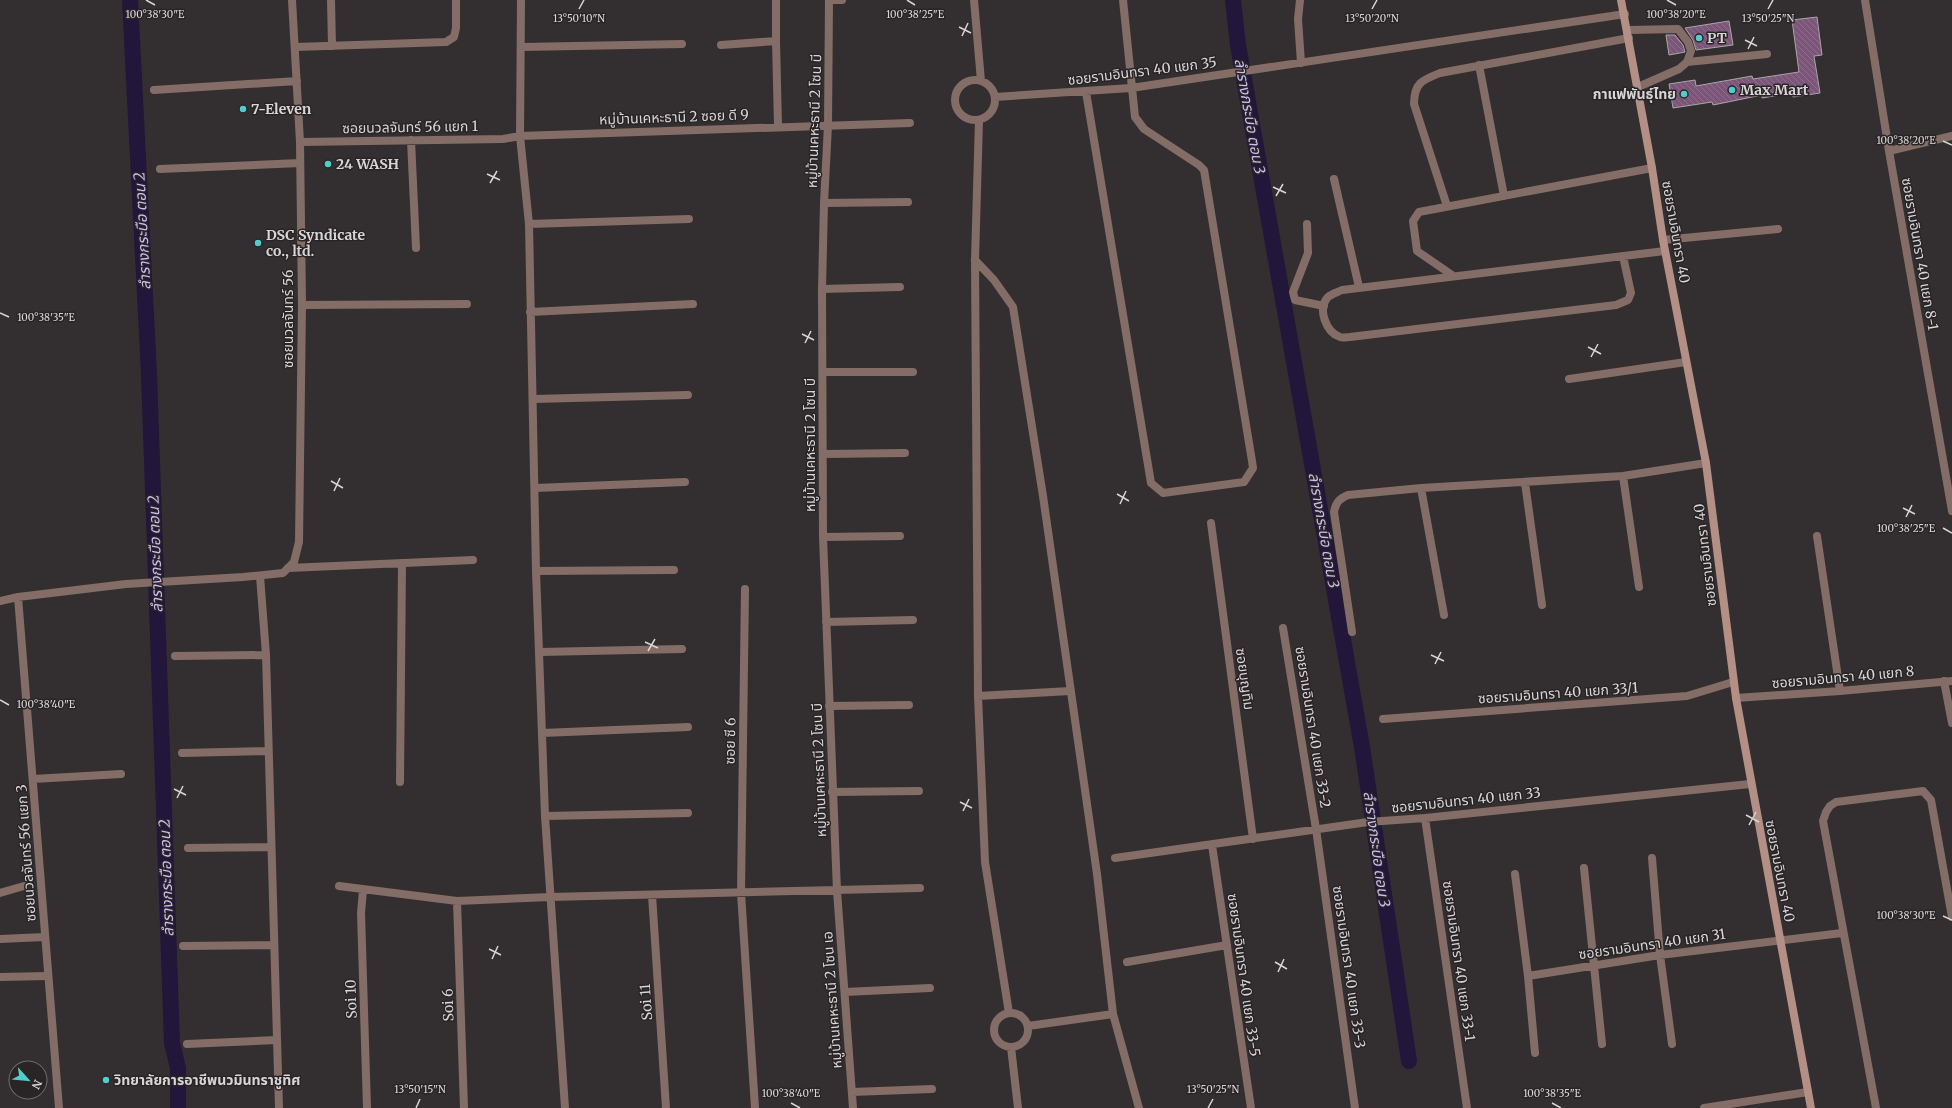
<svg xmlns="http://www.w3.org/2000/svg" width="1952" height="1108" font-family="Merriweather,'Noto Sans Thai',serif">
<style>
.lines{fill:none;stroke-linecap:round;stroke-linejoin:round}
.canal{stroke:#22163b;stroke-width:16}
.building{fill:url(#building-back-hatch);stroke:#a9a6a9}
.lane{stroke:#846d67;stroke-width:8}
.street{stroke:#846d67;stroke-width:8}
.secondary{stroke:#b48f85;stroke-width:8}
.ticks{fill:none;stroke:#d7d5d5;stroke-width:1.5}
.poi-dot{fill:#52cdcd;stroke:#292526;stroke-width:1.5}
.labels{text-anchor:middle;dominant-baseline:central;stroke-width:3;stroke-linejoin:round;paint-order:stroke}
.poi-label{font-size:14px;font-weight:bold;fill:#d7d5d5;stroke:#292526;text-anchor:start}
.street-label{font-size:14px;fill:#d7d5d5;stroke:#292526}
.water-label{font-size:15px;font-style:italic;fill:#cabdf5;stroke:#292526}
.ticks-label{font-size:10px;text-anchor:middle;fill:#d7d5d5;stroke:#292526;stroke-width:3;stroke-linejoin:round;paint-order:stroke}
</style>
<defs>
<pattern id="building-back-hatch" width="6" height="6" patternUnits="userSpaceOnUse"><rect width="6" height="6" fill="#7b5678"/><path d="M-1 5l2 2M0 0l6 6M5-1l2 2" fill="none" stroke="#8d6d8a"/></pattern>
</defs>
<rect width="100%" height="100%" fill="#332f30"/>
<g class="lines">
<path class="canal" d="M130,0l19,374 23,669 6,25v40
M1233,0l5,45 124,702 47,314"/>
</g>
<path class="building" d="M1817,17l5,38 -8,1 6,37 -27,4 -1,-4 -30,5v-3l-49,10 -1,-3 -39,6 -4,-24 26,-4 1,6 56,-10 1,3 46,-7 -7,-52z
M1729,21l4,24 -37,5 -3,-10 -8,-12z
M1666,35h9l8,10 2,7 -16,3z"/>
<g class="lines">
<path class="lane" d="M331,0l1,46
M1628,30l50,-1 10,13 3,9 -4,11 -8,7 -41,18
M295,47l151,-5 8,-5 2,-9v-28
M1687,62l80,-8
M1479,65l25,131
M1334,179l25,108
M1447,206l-33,-102c0,-21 8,-24 26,-31l189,-35
M1307,224l1,29 -15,39 2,8 29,6
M1663,240l115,-11
M1452,275l-35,-24 -4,-30 6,-9 233,-44
M1944,681l8,42
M0,893l24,-7
M0,939l45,-2
M0,977l48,-1"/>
<path class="street" d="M521,0l-1,136 9,88 7,347 9,245 20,292
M829,0l-1,125 -4,78 -2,86 1,248 14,354 16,217
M829,0h13
M974,0l7,81
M1300,0l-2,19 3,44
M1865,0l24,151 63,360
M776,41l2,85
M721,45l55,-4v-41
M522,47l160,-3
M955 100a20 20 0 1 1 40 0a20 20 0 1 1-40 0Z
M154,90l143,-9
M1086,92l65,391 12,10 81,-11 9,-14 -1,-7 -48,-291 -5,-5 -55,-36 -9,-12 -12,-117
M995,97l136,-9 494,-74
M979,120l-4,140 3,436 7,166 24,151
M411,140l5,108
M300,142l203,-3 17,-3 390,-13
M1889,151l63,-15
M160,169l140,-6
M824,203l84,-1
M529,224l160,-5
M1623,256l8,37 -3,7 -12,5 -266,32c-3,0 -7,1 -10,0 -14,-5 -23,-28 -12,-40 3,-3 10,-5 14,-7l323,-39
M975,260l19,20 19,27 30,189 54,378 16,140 26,94
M822,289l78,-2
M302,305l165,-1
M530,312l163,-8
M823,372h90
M1569,379l117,-17
M534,399l154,-4
M823,454l82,-1
M1623,476l16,111
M1525,483l17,122
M535,488l150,-6
M1421,488l23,127
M1211,523l42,316
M1817,536l23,155
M823,537l77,-1
M288,568l185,-8
M536,571l138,-1
M260,576l6,79 13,453
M745,589l-4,304 14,215
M18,597l41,511
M0,601l18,-4 108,-13 117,-7 40,-4 11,-11 5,-20 3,-237 -2,-163 -8,-142
M826,622l87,-2
M1283,628l33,201 39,279
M1352,632l-18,-120c2,-10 5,-13 14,-17l73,-7 202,-12 83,-13
M540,652l142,-3
M175,656l91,-1
M978,696l92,-5
M1736,698l104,-7 112,-10
M829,706l80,-1
M1383,719l304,-23 46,-14
M542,733l146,-6
M182,753l85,-2
M33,779l88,-5
M400,782l2,-219
M832,792l87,-1
M545,816l143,-3
M1425,818l42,290
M1212,845l39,263
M188,848l83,-1
M1115,858l253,-36 57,-4 325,-34
M1652,858l8,97 12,89
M1584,868l18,176
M1515,874l13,102 7,77
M339,886l118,15 93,-4 370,-9
M363,890l-2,23 6,195
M652,895l14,213
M457,901l7,207
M183,946l90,-1
M1127,962l100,-17
M1528,976l132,-21 182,-22
M845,992l85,-4
M994 1030a17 17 0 1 1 34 0a17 17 0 1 1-34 0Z
M1028,1026l85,-12
M187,1044l90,-4
M1011,1047l7,61
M852,1092l80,-3
M1704,1108l104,-16
M1876,1108l-53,-287 3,-9 4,-6 6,-4 87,-11 8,9 21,117"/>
<path class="secondary" d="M1621,0l31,168 11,72 43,223 30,235 75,410"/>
</g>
<path class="ticks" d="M146,0l9,5M907,0l8,5M1667,0l9,5M579,9l5,-9M1372,9l5,-9M1768,9l5,-9M959,27l12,6M962,36l6,-13M1745,40l12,6M1748,49l6,-12M1943,141l9,4M487,174l13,6M490,183l7,-12M1273,187l13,6M1276,196l7,-12M0,313l9,4M802,334l12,6M805,343l6,-12M1588,347l13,7M1591,357l7,-13M331,481l12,7M334,491l6,-13M1117,494l12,7M1120,504l6,-13M1903,508l12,6M1906,517l6,-12M1943,528l9,5M645,642l13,6M648,651l7,-12M1431,655l13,6M1435,664l6,-12M0,700l9,5M174,789l12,6M177,798l6,-12M960,802l12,6M963,811l6,-12M1746,815l13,7M1749,825l7,-13M1943,916l9,4M489,949l12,6M492,959l6,-13M1275,962l12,7M1278,972l6,-13M791,1103l9,5M1552,1103l9,5M416,1108l4,-9M1208,1108l5,-9"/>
<g class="poi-dot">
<circle cx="1699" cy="38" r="4"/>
<circle cx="1732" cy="90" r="4"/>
<circle cx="1684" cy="94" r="4"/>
<circle cx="243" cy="109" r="4"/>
<circle cx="328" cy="164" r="4"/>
<circle cx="258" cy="243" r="4"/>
<circle cx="106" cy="1080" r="4"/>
</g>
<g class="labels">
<g class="poi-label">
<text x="1707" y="38">PT</text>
<text x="1740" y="90">Max Mart</text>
<text x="1676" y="94" text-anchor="end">กาแฟพันธุ์ไทย</text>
<text x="251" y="109">7-Eleven</text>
<text x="336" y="164">24 WASH</text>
<text x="266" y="235">DSC Syndicate<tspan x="266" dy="16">co., ltd.</tspan></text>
<text x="114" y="1080">วิทยาลัยการอาชีพนวมินทราชูทิศ</text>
</g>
<g class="street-label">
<text transform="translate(1142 71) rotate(-7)">ซอยรามอินทรา 40 แยก 35</text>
<text transform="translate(674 117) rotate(-2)">หมู่บ้านเคหะธานี 2 ซอย ดี 9</text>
<text transform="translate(814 121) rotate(-88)">หมู่บ้านเคหะธานี 2 โซน บี</text>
<text transform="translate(410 127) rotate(-1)">ซอยนวลจันทร์ 56 แยก 1</text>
<text transform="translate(1676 232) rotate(80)">ซอยรามอินทรา 40</text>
<text transform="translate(1920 254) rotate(80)">ซอยรามอินทรา 40 แยก 8-1</text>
<text transform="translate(288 319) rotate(-90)">ซอยนวลจันทร์ 56</text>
<text transform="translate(810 445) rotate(-90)">หมู่บ้านเคหะธานี 2 โซน บี</text>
<text transform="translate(1705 555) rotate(-97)">ซอยรามอินทรา 40</text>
<text transform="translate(1843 677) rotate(-5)">ซอยรามอินทรา 40 แยก 8</text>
<text transform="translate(1245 679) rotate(82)">ซอยบุญทิม</text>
<text transform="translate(1558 693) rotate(-4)">ซอยรามอินทรา 40 แยก 33/1</text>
<text transform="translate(1313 727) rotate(81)">ซอยรามอินทรา 40 แยก 33-2</text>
<text transform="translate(730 741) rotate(-89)">ซอย ซี 6</text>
<text transform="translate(819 770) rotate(-92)">หมู่บ้านเคหะธานี 2 โซน บี</text>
<text transform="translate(1466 800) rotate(-6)">ซอยรามอินทรา 40 แยก 33</text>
<text transform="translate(26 853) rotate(-94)">ซอยนวลจันทร์ 56 แยก 3</text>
<text transform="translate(1780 871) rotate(79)">ซอยรามอินทรา 40</text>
<text transform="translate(1652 944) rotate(-8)">ซอยรามอินทรา 40 แยก 31</text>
<text transform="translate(1459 961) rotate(82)">ซอยรามอินทรา 40 แยก 33-1</text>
<text transform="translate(1349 967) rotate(82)">ซอยรามอินทรา 40 แยก 33-3</text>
<text transform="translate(1244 975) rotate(82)">ซอยรามอินทรา 40 แยก 33-5</text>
<text transform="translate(351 999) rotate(-92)">Soi 10</text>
<text transform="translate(832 1000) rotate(-94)">หมู่บ้านเคหะธานี 2 โซน เอ</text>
<text transform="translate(646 1002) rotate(-94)">Soi 11</text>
<text transform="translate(448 1005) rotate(-92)">Soi 6</text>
</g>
<g class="water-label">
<text transform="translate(1250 116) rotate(80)">ลำรางกระบือ ตอน 3</text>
<text transform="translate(142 231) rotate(-93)">ลำรางกระบือ ตอน 2</text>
<text transform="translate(1324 530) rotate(80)">ลำรางกระบือ ตอน 3</text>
<text transform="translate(155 554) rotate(-92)">ลำรางกระบือ ตอน 2</text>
<text transform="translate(1377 849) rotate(82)">ลำรางกระบือ ตอน 3</text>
<text transform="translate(166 878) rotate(-92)">ลำรางกระบือ ตอน 2</text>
</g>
</g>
<g class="ticks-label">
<text x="155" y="18">100°38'30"E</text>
<text x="915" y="18">100°38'25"E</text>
<text x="1676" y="18">100°38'20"E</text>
<text x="579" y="22">13°50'10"N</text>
<text x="1372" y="22">13°50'20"N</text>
<text x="1768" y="22">13°50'25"N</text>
<text x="1906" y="144">100°38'20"E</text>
<text x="46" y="321">100°38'35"E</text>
<text x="1906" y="532">100°38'25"E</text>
<text x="46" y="708">100°38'40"E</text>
<text x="1906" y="919">100°38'30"E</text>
<text x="420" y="1093">13°50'15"N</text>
<text x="1213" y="1093">13°50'25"N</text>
<text x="791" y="1097">100°38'40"E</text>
<text x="1552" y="1097">100°38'35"E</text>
</g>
<g transform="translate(28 1080) rotate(117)"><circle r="19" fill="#292526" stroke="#6f6b6c"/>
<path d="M0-3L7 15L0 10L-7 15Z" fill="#52cdcd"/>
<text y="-6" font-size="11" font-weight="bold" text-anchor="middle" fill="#d7d5d5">N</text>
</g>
</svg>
